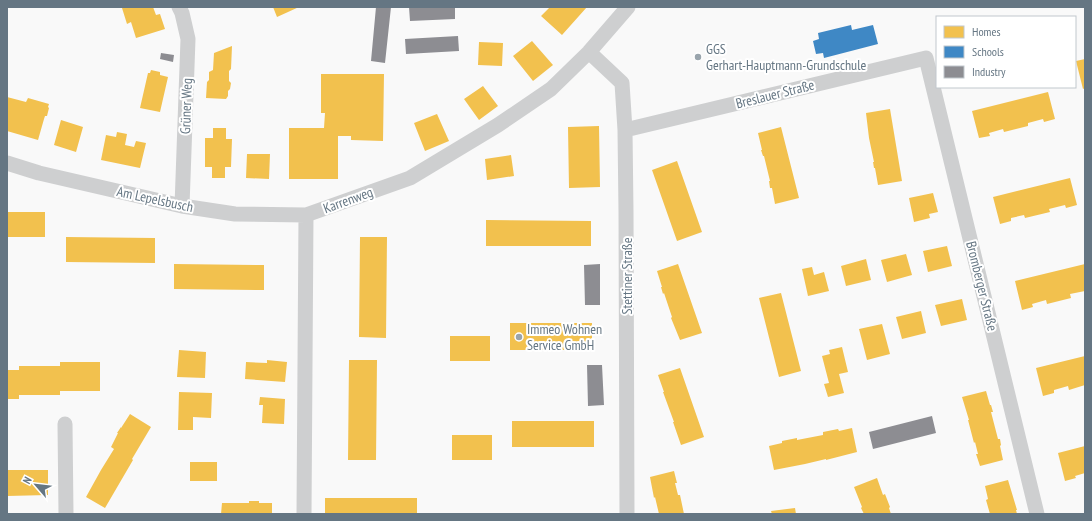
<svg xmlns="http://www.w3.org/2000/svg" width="1092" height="521" font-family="'PT Sans Narrow',sans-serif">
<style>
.homes{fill:#f2c14e}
.schools{fill:#3f88c5}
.industry{fill:#8d8d92}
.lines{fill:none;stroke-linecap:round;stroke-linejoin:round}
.minor{stroke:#cecfd0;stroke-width:15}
.poi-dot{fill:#99a4ac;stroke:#fff;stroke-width:1.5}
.labels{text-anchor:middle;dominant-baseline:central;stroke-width:4;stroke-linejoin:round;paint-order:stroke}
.poi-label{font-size:14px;fill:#657683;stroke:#fff;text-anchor:start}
.street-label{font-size:14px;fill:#657683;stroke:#fff}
</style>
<rect width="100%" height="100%" fill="#f9f9f9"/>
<path class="homes" d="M126,7h27l3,8 4,-1 5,15 -29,9 -5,-16 -4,2 -5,-16z
M273,7h26l-22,10z
M550,7h37l-25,28 -21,-19z
M532,41l21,24 -20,16 -20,-25z
M479,42l24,1 -1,23 -24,-1z
M232,46l-1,23 -2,2v10l2,2 -1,6 -2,2v5l-2,3 -20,-1 1,-16 2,-2v-8l4,-2 1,-17z
M1085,59v29l-2,1 -7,-28z
M151,70l9,2v3l8,2 -8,35 -20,-4 8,-35h2z
M321,74h63l-1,67 -32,-1v-4h-13v43h-49v-51h35l1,-15h-4z
M483,86l15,20 -19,14 -15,-21z
M1048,92l7,27 -11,3 -1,-3 -15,4v3l-24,6 -1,-3 -14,4 1,3 -11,2 -7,-27z
M7,97l19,5 2,-4 21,6 -1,3 1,1 -2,8h-2l-1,3 -6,21 -31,-9z
M890,109l12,72 -24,4 -3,-17h-1l-1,-6h1l-5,-24 -3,-25z
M437,114l12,27 -24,10 -11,-28z
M61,120l22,7 -7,25 -22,-7z
M599,126l1,61 -31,1 -1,-61z
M781,127l18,71 -24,6 -3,-16h-2l-1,-7h1l-6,-25h-1l-2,-6h1l-4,-17z
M213,128h13v11h6l-1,28h-6v11h-13v-11h-7v-29h8z
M117,132l10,2 -2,11 9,2 2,-6 10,2 -6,25 -39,-8 5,-25 10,2z
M247,154h23l-1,25 -23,-1z
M511,155l3,21 -27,4 -2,-21z
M677,161l25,71 -25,9 -25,-71z
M1070,178l7,27 -11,3 -1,-3 -16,4 1,3 -25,6 -1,-3 -13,3v3l-11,3 -7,-27z
M933,193l5,19 -9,2 1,4 -16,4 -5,-24z
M7,212h38v25h-38z
M486,220l105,1v25h-105z
M66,237l89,1v25l-89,-1z
M360,237h27l-1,101 -27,-1z
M947,246l5,20 -24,6 -5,-21z
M906,254l6,21 -25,7 -6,-22z
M866,259l5,21 -25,6 -5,-20z
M174,264l90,1v25l-90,-1z
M678,264l24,69 -22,7 -9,-22 1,-1 -8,-24 -1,1 -2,-7h1l-5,-16z
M1085,264v27l-15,3 1,4 -24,6 -1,-4 -14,4 1,3 -11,3 -7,-29z
M812,267l2,8 10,-3 5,19 -21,5 -6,-27z
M781,293l20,78 -22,6 -20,-79z
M962,299l5,21 -26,6 -6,-21z
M921,311l5,22 -24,6 -6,-22z
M510,323h82v27h-82z
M882,324l8,30 -23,6 -8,-31z
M450,336h40v25h-40z
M842,347l6,25 -9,2 5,19 -16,4 -4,-13 5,-1 -7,-27 8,-2 -1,-4z
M179,350l27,2 -1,26 -28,-1z
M1085,356v29l-16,5 -1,-4 -14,4v3l-11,3 -7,-28z
M267,360l20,2 -2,20 -40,-3 1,-17 21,1z
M349,360h28l-1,100h-28z
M60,362h40v29h-40v4h-41v4h-12v-29h12v-4h41z
M680,368l24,69 -23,8 -8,-23h1l-11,-30h1l-6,-17z
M986,391l4,14h1l2,7h-2l7,27h2l1,6 -1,1 3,14 -23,6 -4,-12h2l-3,-12 -1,1 -6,-23h1l-7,-23z
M179,392l33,1 -1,25 -18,-1v13h-15z
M260,397l25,2 -1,25 -22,-1 1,-18h-4z
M130,414l21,13 -19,32 1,1 -28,48 -19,-11 15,-27 13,-21 -3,-2 7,-14h-1l4,-6v1z
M512,421h82v26h-82z
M852,428l5,24 -31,8v-1l-21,5 -31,6 -5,-24 13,-3v-2l15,-3v2l26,-5v-3l15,-3 1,2z
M452,435h40v25h-40z
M1085,446v27l-10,3 1,2 -11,3 -7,-28z
M190,462h27v19h-27z
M7,470h41v25l-41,1z
M674,471l3,12h-2l3,12h2l4,19h-25l-4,-17 -1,1 -4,-21z
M877,478l6,17 2,-1 5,13 -1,1 2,6h-27l-3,-6 1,-1 -8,-20z
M1008,480l9,30h-1l1,4h-27l-4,-14 2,-1 -3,-13z
M325,498h92v16h-92z
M249,501h10v2h13v11h-51l1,-11h27z
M795,508l1,6h-24l-1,-3z"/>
<path class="schools" d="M851,25l1,5 21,-5 5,19 -54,14 -1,-5 -7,1 -3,-13 6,-2 -1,-6z"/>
<path class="industry" d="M376,7h15l-6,56 -14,-2z
M409,7h46v12l-45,2z
M458,36l1,15 -53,3 -1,-15z
M161,53l13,2 -1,7 -13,-3z
M600,264v41h-15l-1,-40z
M587,365h15l2,40 -16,1z
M932,416l4,17 -63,16 -4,-17z"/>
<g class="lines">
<path class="minor" d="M179,7l3,6 6,26 -6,167
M589,52l33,31 3,47 1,82 1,302
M625,130l301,-72 111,456
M7,163l32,10 143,33 53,8 71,1 104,-37 88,-53 53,-36 38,-37 39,-45
M65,424l1,90
M304,514l2,-299"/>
</g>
<g class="poi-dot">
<circle cx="698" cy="57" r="4"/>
<circle cx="519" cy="337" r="4"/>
</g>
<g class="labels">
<g class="poi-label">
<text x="706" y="49">GGS<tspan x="706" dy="16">Gerhart-Hauptmann-Grundschule</tspan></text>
<text x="527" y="329">Immeo Wohnen<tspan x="527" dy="16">Service GmbH</tspan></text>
</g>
<g class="street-label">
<text transform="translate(775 94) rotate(-14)">Breslauer Straße</text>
<text transform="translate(186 106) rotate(-88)">Grüner Weg</text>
<text transform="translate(155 199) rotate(12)">Am Lepelsbusch</text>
<text transform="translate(348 200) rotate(-20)">Karrenweg</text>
<text transform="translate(627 276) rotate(-90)">Stettiner Straße</text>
<text transform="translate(982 286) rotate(76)">Bromberger Straße</text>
</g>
</g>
<rect width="1092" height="521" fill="none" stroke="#657683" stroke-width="16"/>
<rect x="936" y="16" width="140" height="72" fill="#ffffff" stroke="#c1c8cd"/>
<rect x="944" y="26" width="20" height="12" fill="#f2c14e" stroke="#c1c8cd"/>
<text x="972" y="36" font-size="12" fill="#657683">Homes</text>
<rect x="944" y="46" width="20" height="12" fill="#3f88c5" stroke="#c1c8cd"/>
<text x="972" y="56" font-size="12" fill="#657683">Schools</text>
<rect x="944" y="66" width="20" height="12" fill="#8d8d92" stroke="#c1c8cd"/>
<text x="972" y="76" font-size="12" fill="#657683">Industry</text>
<g transform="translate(36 485) rotate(298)" stroke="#ffffff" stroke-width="3" paint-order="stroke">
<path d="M0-3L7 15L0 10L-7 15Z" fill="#657683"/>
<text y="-6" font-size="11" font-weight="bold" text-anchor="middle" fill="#657683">N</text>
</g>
</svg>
